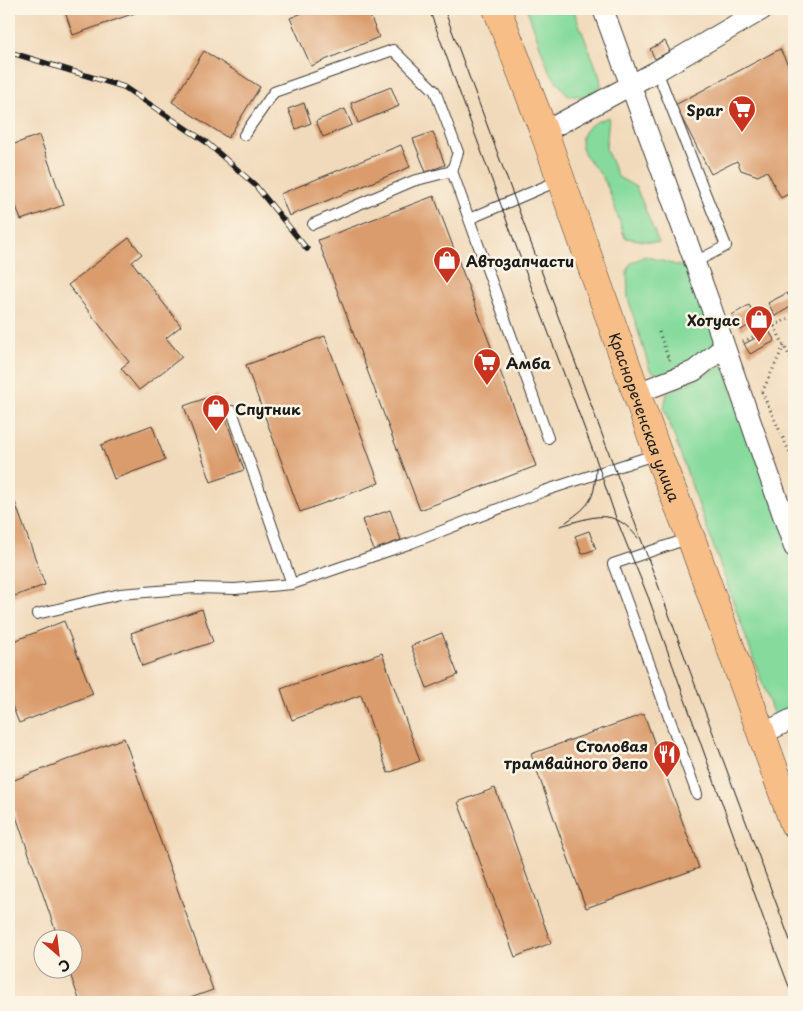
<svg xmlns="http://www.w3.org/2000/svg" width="803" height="1011" font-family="'Playpen Sans',sans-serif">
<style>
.green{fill:#85da9c;stroke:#507b5c}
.building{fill:#da9c6d}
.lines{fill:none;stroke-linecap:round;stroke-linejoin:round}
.service-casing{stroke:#3c3834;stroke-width:12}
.minor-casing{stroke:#3c3834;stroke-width:22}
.primary-casing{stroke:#3c3834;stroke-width:29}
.path{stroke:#3c3834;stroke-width:3;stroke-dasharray:1 4;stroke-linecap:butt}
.service{stroke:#fff;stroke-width:10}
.minor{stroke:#fff;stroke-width:20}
.primary{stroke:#f7be87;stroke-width:28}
.tram{stroke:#1c1c1c;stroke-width:1}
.rail-casing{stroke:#1c1c1c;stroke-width:5.5}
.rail{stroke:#fcf5e5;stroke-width:4;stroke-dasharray:11;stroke-linecap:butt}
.labels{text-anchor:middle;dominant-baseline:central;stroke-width:5;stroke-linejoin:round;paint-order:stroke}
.poi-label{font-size:15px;font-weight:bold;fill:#1c1c1c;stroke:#fcf5e5;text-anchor:end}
.street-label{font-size:15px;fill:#1c1c1c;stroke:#fcf5e5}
</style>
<rect width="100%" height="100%" fill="#fcf5e5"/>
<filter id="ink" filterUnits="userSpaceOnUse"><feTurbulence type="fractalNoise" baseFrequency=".02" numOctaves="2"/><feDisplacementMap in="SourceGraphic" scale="10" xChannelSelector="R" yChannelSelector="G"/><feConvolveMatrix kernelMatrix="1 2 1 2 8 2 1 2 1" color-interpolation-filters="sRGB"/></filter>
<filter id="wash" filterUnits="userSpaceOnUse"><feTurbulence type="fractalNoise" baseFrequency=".0096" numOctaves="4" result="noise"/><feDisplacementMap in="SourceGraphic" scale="20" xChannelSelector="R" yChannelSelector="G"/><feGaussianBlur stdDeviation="1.12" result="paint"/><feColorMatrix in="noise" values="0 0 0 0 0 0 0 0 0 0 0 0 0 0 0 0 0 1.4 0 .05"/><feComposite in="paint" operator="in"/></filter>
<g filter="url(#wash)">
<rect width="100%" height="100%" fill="#f1dabb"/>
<path class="green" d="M527,9h46l27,68 1,8 -5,8 -11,3h-17l-19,-25z
M609,117l-3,32 12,28 18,10 23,56 -34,-5c-7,-19 -13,-45 -23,-62 -8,-10 -25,-26 -20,-39 3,-12 16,-16 27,-20z
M645,256l41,12 6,9 24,64 -3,10 -53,24 -10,-5 -22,-72 -1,-28 4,-7z
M723,365l71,191v151l-20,9 -110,-308 3,-15z"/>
<g id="blocks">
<path class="building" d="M64,9h82l-73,26z
M312,9h55l12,28 -68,29 -21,-48z
M665,41l5,10 -15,8 -5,-10z
M780,49l14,28v114l-13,7 -14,-27 -9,5 -17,-6 -4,-9 -26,13 -36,-69z
M204,51l56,36 -32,51 -56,-36z
M391,87l8,19 -41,17 -7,-20z
M304,103l7,20 -15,6 -8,-20z
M345,109l7,16 -29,12 -7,-16z
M433,132l12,33 -19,7 -13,-33z
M39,135l25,70 -43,15 -12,-34v-40z
M401,145l9,22 -121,49 -9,-22z
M434,196l102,270 -116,44 -102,-270z
M129,238l13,16 -10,8 49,64 -15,12 16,19 -43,33 -18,-22 8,-6 -61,-77z
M787,293l7,12 -19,11 -7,-13z
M749,305l9,15 -17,10 -9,-15z
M769,331l6,10 -25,13 -6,-10z
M325,336l54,147 -79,29 -54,-147z
M217,394l27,76 -33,12 -27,-76z
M152,425l13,35 -51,19 -13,-34z
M9,486l36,99 -36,13z
M390,510l11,30 -27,10 -12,-30z
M589,531l7,18 -14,5 -7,-18z
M202,609l11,33 -71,24 -11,-33z
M64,621l29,73 -74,29 -10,-25v-55z
M442,633l16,42 -31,13 -16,-42z
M382,653l38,108 -32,12 -27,-78 -69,25 -11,-31z
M644,714l55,154 -113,40 -55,-154z
M124,738l89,252 -34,12h-99l-12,-34h4v-30h-14l-49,-142v-14z
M495,788l56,155 -36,14 -57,-155z"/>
</g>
</g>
<g filter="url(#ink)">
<use href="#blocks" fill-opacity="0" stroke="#3c3834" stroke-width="1"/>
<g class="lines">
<g class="service-casing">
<path id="service" d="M657,71l69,175 -31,16
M244,135l30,-43 119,-42 42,41 23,61 -6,19
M313,224l100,-43 39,-10 17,48
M232,411l60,173 119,-41 133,-52 113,-37
M548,438l-79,-219 91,-39
M690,538l-77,26 84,230
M37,614l83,-20 75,-6 40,1 57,-5"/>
</g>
<g class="minor-casing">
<path id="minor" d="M603,9l108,298 83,240
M544,132l113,-61 106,-62
M637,393l57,-22 30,-24
M762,734l32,-16"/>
</g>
<g class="primary-casing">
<g id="primary">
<path id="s1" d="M497,9l47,123 114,322 33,84 103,286"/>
</g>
</g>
<path class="path" d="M774,326l20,-11
M659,332l10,28 1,-1
M743,342l31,-16 20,39
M762,392l32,70
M762,392l22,-46
M794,454l-3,2 3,10"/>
<use href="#service" class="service"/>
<use href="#minor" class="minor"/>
<use href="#primary" class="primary"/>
<path class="tram" d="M429,9l94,256 73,194 20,59 33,81 115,321 30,80
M444,9l350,942
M566,522c26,-18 29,-24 30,-55
M560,526c34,-9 53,-20 78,12"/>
<g class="rail-casing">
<path id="rail" d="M9,52l115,35 82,55 49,43 52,64"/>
</g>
<use href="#rail" class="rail"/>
</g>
</g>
<defs>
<g id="supermarket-pin" transform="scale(1.4375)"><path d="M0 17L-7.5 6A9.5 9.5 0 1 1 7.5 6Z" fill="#c8321e" stroke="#fcf5e5"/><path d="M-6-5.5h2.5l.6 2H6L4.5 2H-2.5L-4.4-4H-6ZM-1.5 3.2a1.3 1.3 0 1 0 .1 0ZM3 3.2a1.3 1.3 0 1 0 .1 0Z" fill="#fff"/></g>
<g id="shop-pin" transform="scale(1.4375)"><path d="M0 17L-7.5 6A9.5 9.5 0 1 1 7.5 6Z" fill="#c8321e" stroke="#fcf5e5"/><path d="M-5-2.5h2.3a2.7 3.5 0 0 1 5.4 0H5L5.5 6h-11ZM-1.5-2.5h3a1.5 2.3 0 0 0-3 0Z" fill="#fff"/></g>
<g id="restaurant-pin" transform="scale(1.4375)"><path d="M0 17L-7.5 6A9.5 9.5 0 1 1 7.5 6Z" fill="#c8321e" stroke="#fcf5e5"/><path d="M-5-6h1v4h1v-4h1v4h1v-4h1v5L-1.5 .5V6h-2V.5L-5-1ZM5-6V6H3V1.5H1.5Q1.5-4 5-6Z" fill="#fff"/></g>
</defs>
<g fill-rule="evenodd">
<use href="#supermarket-pin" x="742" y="109"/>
<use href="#shop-pin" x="447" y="260"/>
<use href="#shop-pin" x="759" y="319"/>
<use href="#supermarket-pin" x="487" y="362"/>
<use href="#shop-pin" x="216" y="408"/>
<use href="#restaurant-pin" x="667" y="754"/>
</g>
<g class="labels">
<g class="poi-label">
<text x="723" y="109">Spar</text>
<text x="466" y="260" text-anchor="start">Автозапчасти</text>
<text x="740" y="319">Хотуас</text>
<text x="506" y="362" text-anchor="start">Амба</text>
<text x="235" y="408" text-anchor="start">Спутник</text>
<text x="648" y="745">Столовая<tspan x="648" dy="17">трамвайного депо</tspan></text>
</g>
<g class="street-label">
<text stroke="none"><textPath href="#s1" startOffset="434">Краснореченская улица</textPath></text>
</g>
</g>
<rect width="803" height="1011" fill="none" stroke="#fcf5e5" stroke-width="30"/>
<g transform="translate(58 954) rotate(152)"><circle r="24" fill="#fcf5e5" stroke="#a29e95"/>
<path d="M0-4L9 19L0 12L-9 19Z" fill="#c8321e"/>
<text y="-8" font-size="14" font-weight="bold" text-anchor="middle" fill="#1c1c1c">С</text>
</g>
</svg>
